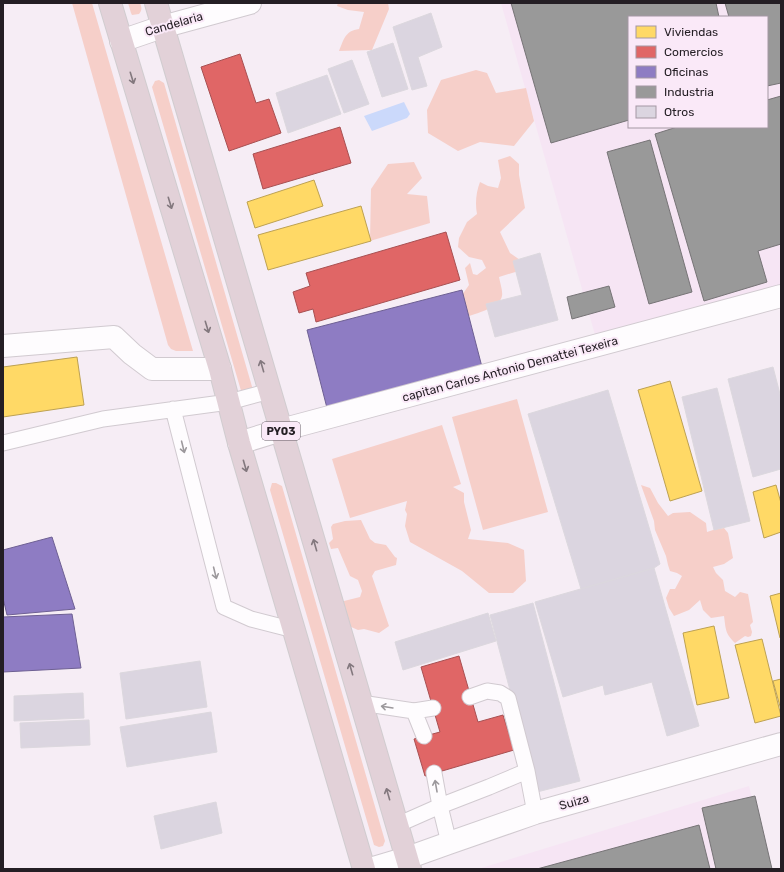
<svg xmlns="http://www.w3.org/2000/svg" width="784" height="872" font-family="Rubik,sans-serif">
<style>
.built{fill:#f6e5f4;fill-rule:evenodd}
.green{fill:#f6cfc9}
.water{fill:#cbd9fb}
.homes{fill:#ffd966;stroke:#bda152}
.shops{fill:#e06666;stroke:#a85052}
.offices{fill:#8e7cc3;stroke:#6e6093}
.industry{fill:#999;stroke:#767476}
.building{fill:#dbd5e0;stroke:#dcd8de}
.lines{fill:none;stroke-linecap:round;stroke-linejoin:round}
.lane-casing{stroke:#d1cad0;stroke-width:17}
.street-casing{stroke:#d1cad0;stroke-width:24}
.highway-casing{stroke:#d0cccf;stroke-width:24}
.lane{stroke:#fefcfe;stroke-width:15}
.street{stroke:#fefcfe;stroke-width:22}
.highway{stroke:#e2d1d8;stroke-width:22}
.oneway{stroke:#83787e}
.oneway2{stroke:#9c989c}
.labels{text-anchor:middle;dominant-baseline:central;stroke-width:4;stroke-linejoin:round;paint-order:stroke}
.shield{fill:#fae9f8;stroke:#645b64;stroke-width:1}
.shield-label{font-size:11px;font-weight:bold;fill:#241e24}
.street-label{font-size:12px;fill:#241e24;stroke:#fae9f8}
</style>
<rect width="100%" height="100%" fill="#f6edf5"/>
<path class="built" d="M501,3h280v284l-184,55zM629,17h138v110h-138z
M749,786l21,83h-292z"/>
<path class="green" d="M72,3h20l101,348h-17l-5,-2 -3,-4z
M128,3h12c2,5 2,7 -1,11l-7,1 -1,-2z
M338,3h50l1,6 -17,41 -33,1c5,-12 6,-20 20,-22l5,-17 -16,-2 -11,-4z
M476,70l11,3 9,20 30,-5 8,33 -20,25 -34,-4 -22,9 -30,-18 -1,-23 14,-30z
M159,80l5,3 89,307 -11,4 -90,-307 3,-6z
M510,156l9,8v11l6,33 -25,24 10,21 13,9 2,7 -26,8c1,6 4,14 3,19 -2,11 -24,17 -33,20l-7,-21 7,-10 -4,-17 5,-5 3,11 4,1 9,-7 -4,-8 -13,-3 -11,-10 1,-9 8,-16 10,-8c-2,-10 -1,-22 3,-32l8,4 10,2 3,-10 -3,-18z
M414,162l8,16 -15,16 20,2 3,27 -60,18 1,-52 17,-25z
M517,399l31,113 -65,18 -31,-113z
M442,425l19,59 -8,3 11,6v9l7,28 -3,9 40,4 16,7 2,31 -13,12h-24l-27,-22 -52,-29 -5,-16 2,-12 -2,-4 2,-9 -57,17 -18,-59z
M272,483h4l6,3 103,355 -2,5 -4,1 -5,-2 -104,-355z
M641,485l9,3 8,15 10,13 5,-3 17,-1 16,11 1,9 9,-3 8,-1 4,5 5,25 -9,6 -11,3 3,6 7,7 2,11 10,6 5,-5 8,2 5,28 -3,3 2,7 -1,4 -3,1 -3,-1 -10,7c-10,-10 -9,-13 -11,-27l-13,2 -8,-8 -3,-10 -11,10 -15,6 -5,-8 -3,-10 4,-9h5l7,-13 -5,-3 -7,-2 -2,-6 -2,-9 -11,-26 -1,-9z
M361,520l9,19 5,4 11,2 9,12 2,1 -1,7 -21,6 -3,5 17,50 -10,7 -15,-4 -6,1 -16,-7 -1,-17 3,-5 16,-4 2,-6 -4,-11 -8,-4 -12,-28 -7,1 -2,-6 4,-4 -2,-12 2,-3 12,-3z"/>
<path class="water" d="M404,102l6,12 -3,4 -35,13 -8,-15z"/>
<path class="homes" d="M314,180l9,26 -68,22 -8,-26z
M361,206l10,35 -103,29 -10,-35z
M77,357l7,48 -81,12v-50z
M670,381l32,110 -32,10 -32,-111z
M776,485l5,18v29l-17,6 -11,-46z
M781,593v45h-1l-10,-42z
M714,626l15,72 -32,7 -14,-72z
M762,639l19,77 -26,7 -20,-78z
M781,679v31l-8,-29z"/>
<path class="shops" d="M240,54l16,49 13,-4 12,34 -52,18 -28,-84z
M340,127l11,36 -88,26 -10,-35z
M446,232l14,48 -144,42 -3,-13 -14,4 -6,-21 17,-6 -4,-13z
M459,656l19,66 25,-7 11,35 -89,26 -11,-37 26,-7 -19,-65z"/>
<path class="offices" d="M462,290l20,77 -155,41 -20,-78z
M52,537l23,72 -68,6 -4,-17v-48z
M72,614l9,54 -78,4v-55z"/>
<path class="industry" d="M511,3h205l3,14h-90v103l-78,23z
M725,3h56v80l-14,3v-69h-38z
M781,96v148l-23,7 9,31 -63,19 -49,-167 22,-7h90v-27z
M650,140l42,152 -43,12 -42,-152z
M609,286l6,21 -43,12 -5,-22z
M755,796l17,73h-56l-14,-61z
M699,825l11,44h-173z"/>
<path class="building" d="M431,13l11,34 -24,10 9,29 -15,4 -19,-63z
M393,43l15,46 -26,8 -15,-45z
M352,60l17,44 -25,9 -16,-44z
M327,75l14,39 -53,19 -12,-40z
M540,253l18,67 -63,17 -9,-33 36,-9 -9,-34z
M773,367l8,31v71l-28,8 -25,-98z
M717,388l33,133 -36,9 -32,-133z
M608,390l52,174 -6,4 -73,21 -53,-175z
M654,568l45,158 -32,10 -15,-54 -47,13 -2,-10 -40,12 -28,-95z
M533,603l47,178 -43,11 -47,-177z
M488,613l8,28 -93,29 -8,-28z
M200,661l7,46 -81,12 -6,-46z
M83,693l1,25 -70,3v-25z
M211,712l6,40 -90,15 -7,-40z
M89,720l1,25 -69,3 -1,-25z
M216,802l6,31 -61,16 -7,-33z"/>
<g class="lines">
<g class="lane-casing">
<path id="lane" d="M173,409l51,198 27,12 43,11
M3,443l100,-24 126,-17 41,-11
M361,703l53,8 19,-3
M414,711l10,25
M527,771l8,42
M397,825l43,-19 -6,-33
M449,843l-9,-37 49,-19 38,-16 -19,-73 -8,-5 -13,-2 -17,6"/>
</g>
<g class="street-casing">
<path id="street" d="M121,41l41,-14 88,-24
M3,346l111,-9 18,17 20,15h68
M239,443l42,-13 500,-134
M370,869l37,-11 42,-15 86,-30 246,-69"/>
</g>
<g class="highway-casing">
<path id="highway" d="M110,3l110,366 19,74 125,426
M156,3l254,866"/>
</g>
<use href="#lane" class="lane"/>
<use href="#street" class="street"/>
<use href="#highway" class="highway"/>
</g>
<defs><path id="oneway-shaft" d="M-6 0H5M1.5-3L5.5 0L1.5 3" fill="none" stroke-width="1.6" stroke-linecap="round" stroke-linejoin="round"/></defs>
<g class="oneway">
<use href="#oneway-shaft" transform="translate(132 78) rotate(73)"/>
<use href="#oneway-shaft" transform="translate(170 203) rotate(73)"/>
<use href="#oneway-shaft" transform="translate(207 327) rotate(73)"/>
<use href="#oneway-shaft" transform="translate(262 366) rotate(-106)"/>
<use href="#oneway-shaft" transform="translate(245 466) rotate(74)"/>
<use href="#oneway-shaft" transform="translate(315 545) rotate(-106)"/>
<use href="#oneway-shaft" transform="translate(351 669) rotate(-106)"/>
<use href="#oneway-shaft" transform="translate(388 794) rotate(-106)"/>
</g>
<g class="oneway2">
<use href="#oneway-shaft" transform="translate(183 447) rotate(76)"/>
<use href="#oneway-shaft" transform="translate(215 573) rotate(76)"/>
<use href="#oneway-shaft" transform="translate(387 707) rotate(-171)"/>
<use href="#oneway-shaft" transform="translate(436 786) rotate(-100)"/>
</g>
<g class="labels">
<rect class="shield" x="262" y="422" width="38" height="18" rx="3"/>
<g class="shield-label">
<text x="281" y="431">PY03</text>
</g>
<g class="street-label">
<text transform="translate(174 24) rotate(-16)">Candelaria</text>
<text transform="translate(510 369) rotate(-15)">capitan Carlos Antonio Demattei Texeira</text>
<text transform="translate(574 802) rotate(-16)">Suiza</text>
</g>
</g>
<rect width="784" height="872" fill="none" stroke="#241e24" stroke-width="8"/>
<rect x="628" y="16" width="140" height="112" fill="#fae9f8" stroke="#a498a3"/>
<rect x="636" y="26" width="20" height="12" fill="#ffd966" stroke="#a498a3"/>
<text x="664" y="36" font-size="12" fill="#241e24">Viviendas</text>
<rect x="636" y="46" width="20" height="12" fill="#e06666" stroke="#a498a3"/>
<text x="664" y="56" font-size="12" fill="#241e24">Comercios</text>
<rect x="636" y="66" width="20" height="12" fill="#8e7cc3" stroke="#a498a3"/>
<text x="664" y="76" font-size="12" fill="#241e24">Oficinas</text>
<rect x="636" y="86" width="20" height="12" fill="#999999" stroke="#a498a3"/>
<text x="664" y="96" font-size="12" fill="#241e24">Industria</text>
<rect x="636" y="106" width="20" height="12" fill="#dbd5e0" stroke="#a498a3"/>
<text x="664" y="116" font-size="12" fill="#241e24">Otros</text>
</svg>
